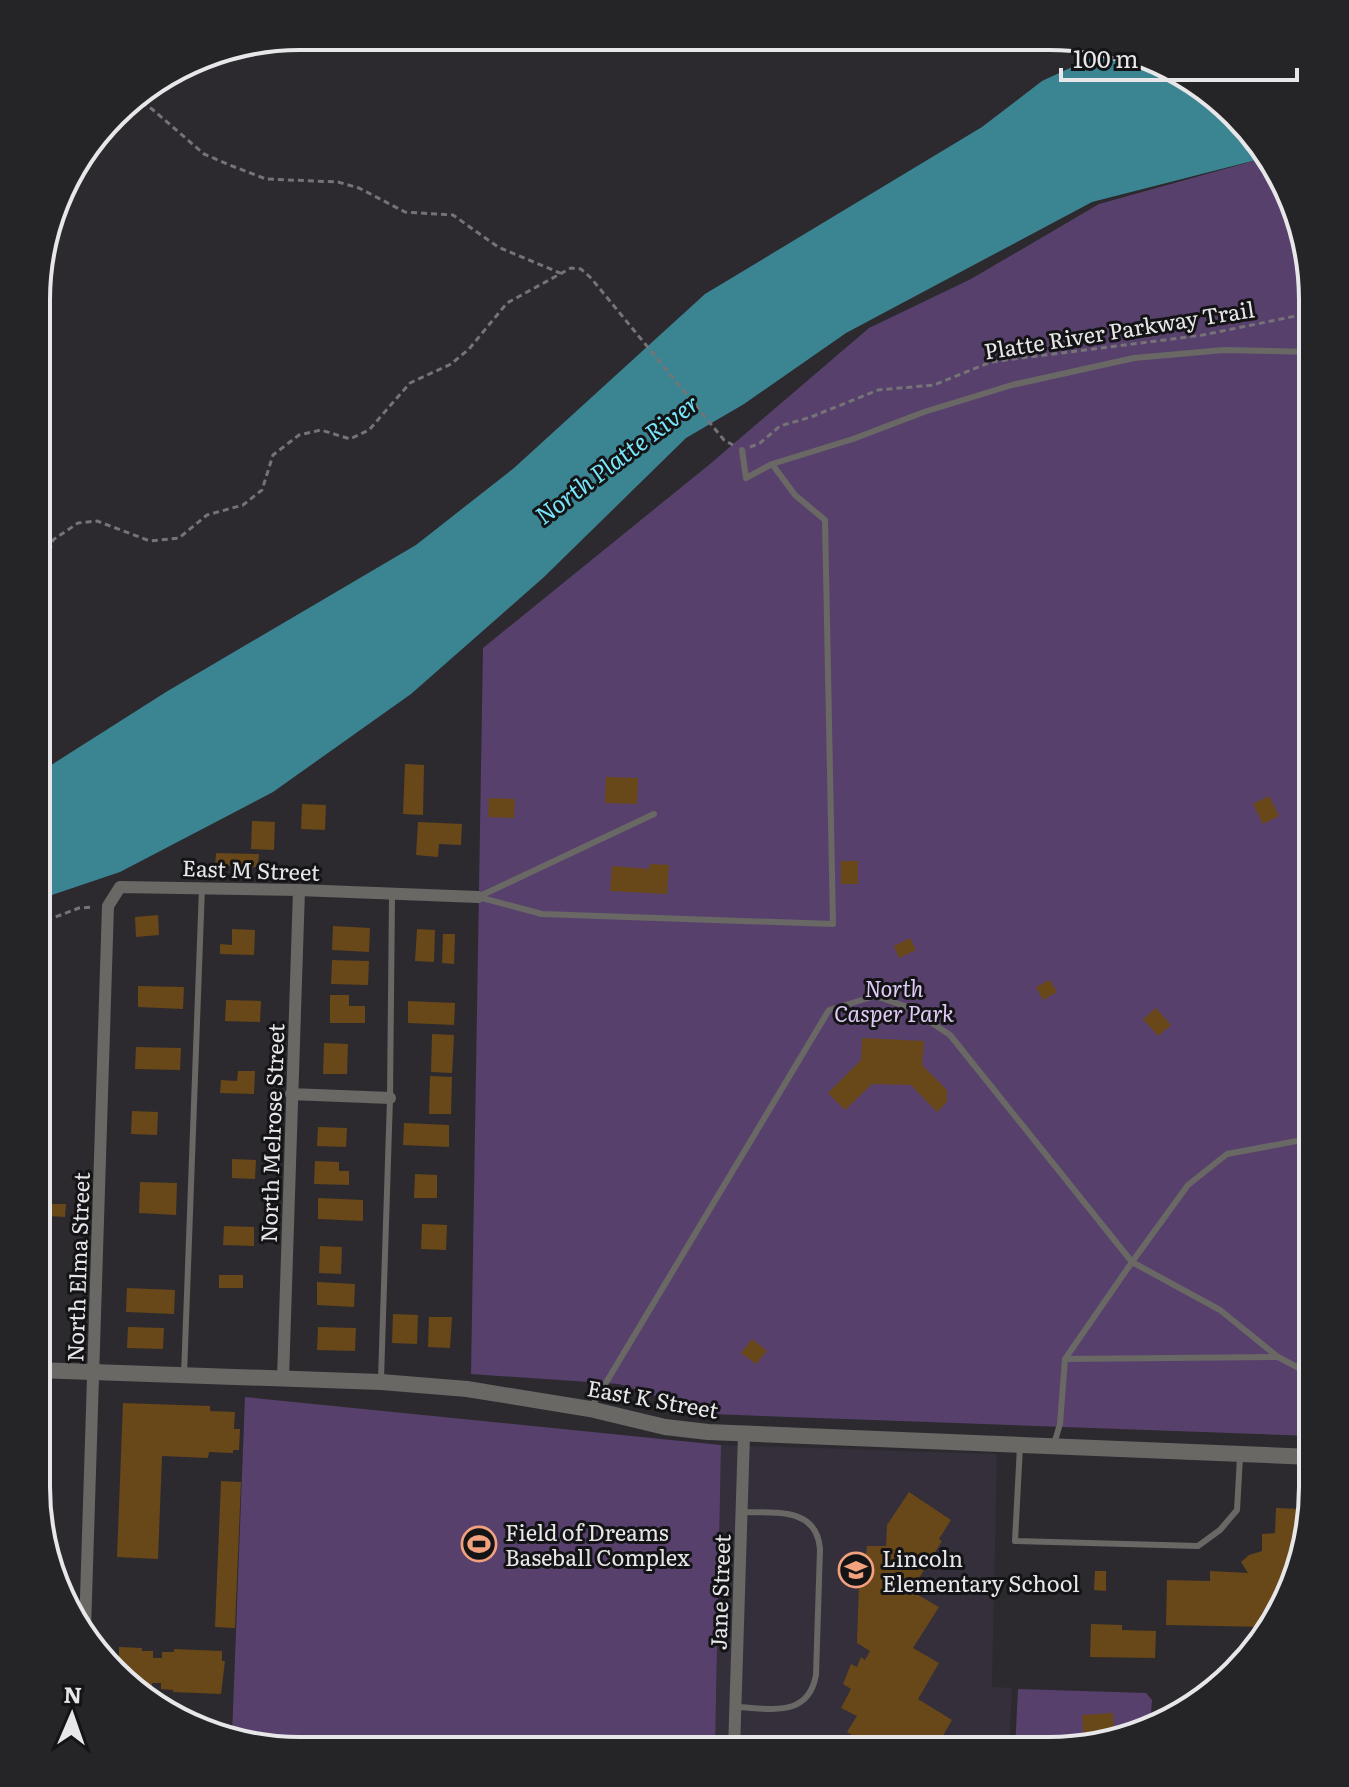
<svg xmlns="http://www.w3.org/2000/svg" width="1349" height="1787" font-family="Literata,serif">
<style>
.built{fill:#342f3a}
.green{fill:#57416c}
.water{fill:#3b8592}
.building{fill:#684719}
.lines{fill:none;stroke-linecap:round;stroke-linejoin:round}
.path{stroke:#757377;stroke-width:3;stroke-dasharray:6 4;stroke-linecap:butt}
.service{stroke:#696865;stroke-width:6}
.minor{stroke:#696865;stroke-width:12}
.tertiary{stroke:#696865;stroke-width:16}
.labels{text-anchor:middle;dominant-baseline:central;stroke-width:6;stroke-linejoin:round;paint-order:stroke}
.street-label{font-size:22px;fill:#e7e6e9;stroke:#141315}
.park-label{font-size:22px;font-style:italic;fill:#e0cbf7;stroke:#141315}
.poi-label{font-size:22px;fill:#e7e6e9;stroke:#141315;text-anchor:start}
.water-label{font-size:24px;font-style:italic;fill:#77e7fb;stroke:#141315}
.rim{fill:none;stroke:#e7e6e9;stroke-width:4}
</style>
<rect width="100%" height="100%" fill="#2c2a2f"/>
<path class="built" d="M721,1445l276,9 -5,233 20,1 -3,63 -294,-1z"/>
<path class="green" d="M1264,158l22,25 27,116 -1,1137 -602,-22 -91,-30 -148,-10 12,-726 227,-184 159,-136 102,-49 128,-75z
M245,1397l476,48 -6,305 -449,-1 -34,-13z
M1018,1689l128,4 6,7 -2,27 -100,24h-35z"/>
<path class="water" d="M1111,49l85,32 68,77 -172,44 -246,131 -102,71 -58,34 -142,139 -133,117 -138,98 -153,80 -83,28v-126l129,-82 250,-147 98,-77 191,-174 277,-167 60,-46z"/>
<path class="building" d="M405,764l19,1 -1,50 -20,-1z
M606,777l32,1 -1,26 -32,-1z
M1269,796l10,20 -16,8 -10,-20z
M489,798l26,1 -1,19 -26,-1z
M302,804l24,1 -1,25 -24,-1z
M252,821l23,1 -1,28 -23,-1z
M418,822l44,2 -1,21 -22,-1 -1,13 -22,-2z
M216,853l43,1 -1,13 -43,-2z
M841,861h17v23h-17z
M650,864l19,1 -2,29 -57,-3 2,-25 37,3z
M158,915l1,20 -23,2 -1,-20z
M333,926l37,2 -1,24 -37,-2z
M232,929l23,1 -1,25 -34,-1v-10l12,1z
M417,929l18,1 -1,32 -19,-1z
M443,934h12l-1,30 -12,-1z
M910,938l6,12 -17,8 -5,-12z
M332,960l37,1 -1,24 -37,-1z
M1050,980l7,12 -14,8 -7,-13z
M138,986l46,1 -1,22 -45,-2z
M330,995h19v11h16v17h-35z
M226,1000l35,1 -1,21 -35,-1z
M408,1001l47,2 -1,22 -46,-2z
M1156,1008l15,17 -13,11 -15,-17z
M432,1034l22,1 -2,38 -21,-1z
M862,1038l62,3 -2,24 25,25v12l-10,10 -26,-27 -39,-1 -27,26 -17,-17 33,-33z
M324,1043l24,1 -1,30h-24z
M136,1047l45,1 -1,22 -45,-1z
M238,1071h17l-1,23 -34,-1 1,-13 16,1z
M430,1076l22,1 -1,37h-22z
M132,1111l26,1 -1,23 -26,-1z
M404,1123l45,2v22l-46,-2z
M318,1127l29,1 -1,19 -29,-1z
M232,1159l24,1 -1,19 -23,-1z
M315,1161l24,1v9h10v14l-35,-1z
M415,1174l22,1v23h-23z
M37,1177l13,1 -1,26h17l-1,13 -17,-1 -1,32h-11z
M140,1182l37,1 -1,32 -37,-2z
M318,1198l45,2v21l-45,-2z
M422,1224l25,1 -1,25 -25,-1z
M224,1226l30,1v19l-31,-1z
M320,1246l22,1 -1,27 -22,-1z
M219,1275h24v13h-24z
M317,1282l38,2 -1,23 -37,-2z
M127,1288l48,2 -1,24 -48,-2z
M393,1314l25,1 -1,29 -25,-1z
M429,1317h23l-2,31 -22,-1z
M128,1327l36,1 -1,21 -36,-1z
M318,1327l38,1 -1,23 -38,-1z
M752,1339l15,12 -11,13 -15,-11z
M123,1403l87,3v5l25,1 -1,17h6l-1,21h-6v3l-24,-1 -1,6 -46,-2 -4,103 -41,-2z
M36,1475h9l-1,27h-5z
M221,1481l20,1 -6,146 -20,-1z
M909,1492l42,28 -12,19 3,2 -31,50 28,16 -26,41 26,15 -21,36 34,21 -18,31h-56l-31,-19 10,-16 -16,-8 10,-19 -8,-5 8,-20 6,3 4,-10 4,3 5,-9 -13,-8 3,-88h6l1,-9h19l1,-21z
M1304,1500l8,2v3l-44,129 -1,-7 -101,-2 1,-45 43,1v-10l38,2 -7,-11 8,-7 13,-4v-17l13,-1 1,-25 25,1z
M1095,1571h11v20l-12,-1z
M1091,1624l31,1v5l34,1 -1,27 -65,-1z
M119,1647l23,1v3h11v7h9v-6h12v-3l48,2v10h3l-4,33 -48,-2v-2l-12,-1v-6h-9v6h-12v3l-21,-25z
M1113,1713l1,23 -21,5 -1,-9h-9l-1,-17z"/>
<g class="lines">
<path class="path" d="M133,97l19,12 52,45 23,10 39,15 72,3 21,6 46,24 48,3 45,32 62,26
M750,447l10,-4 20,-17 31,-9 67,-27 56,-5 57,-23 212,-27 93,-19 17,1
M38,590l15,-50 25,-17 19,-2 53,20 29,-3 28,-23 36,-10 19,-15 11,-35 26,-20 22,-5 29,9 19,-9 41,-47 41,-19 18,-15 38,-46 64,-35 10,1 10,9 133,162 9,5
M37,924l42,-16 15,-1"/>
<path class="service" d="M772,464l81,-25 71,-27 88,-27 122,-27 90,-8 89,2
M478,897l64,17 291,10 -8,-404 -30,-25 -23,-31 -26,14 -4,-28
M478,897l176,-83
M1065,1359l213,-2 34,18
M184,1375l18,-488
M381,1379l9,-281 2,-203
M592,1406l237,-396 46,-14 33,11 42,28 182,227 56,-77 39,-31 86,-16
M1054,1444l6,-20 5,-65 67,-97 88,48 58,47
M1020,1446l-5,95 183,5 22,-16 17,-20 3,-53
M735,1707c34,1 73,12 81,-32l4,-126c-3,-42 -45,-36 -77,-37"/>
<path class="minor" d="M291,1094l99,4
M283,1378l16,-488
M85,1629l23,-723 12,-19 179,3 179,7
M734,1750l10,-315"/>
<path class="tertiary" d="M36,1370l345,12 86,7 123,20 75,18 43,5 604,25"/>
</g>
<defs>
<g id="stadium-ring" transform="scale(1.8)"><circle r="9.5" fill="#141315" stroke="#f2a17e" stroke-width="1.5"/><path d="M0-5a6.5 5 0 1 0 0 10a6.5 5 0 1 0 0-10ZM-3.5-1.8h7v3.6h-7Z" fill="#f2a17e"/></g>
<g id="school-ring" transform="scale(1.8)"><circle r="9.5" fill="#141315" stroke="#f2a17e" stroke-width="1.5"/><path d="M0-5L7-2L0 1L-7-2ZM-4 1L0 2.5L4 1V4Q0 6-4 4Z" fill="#f2a17e"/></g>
</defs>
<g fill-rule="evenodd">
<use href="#stadium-ring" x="479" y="1544"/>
<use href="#school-ring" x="856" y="1570"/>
</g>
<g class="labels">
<g class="street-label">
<text transform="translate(1119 329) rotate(-9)">Platte River Parkway Trail</text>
<text transform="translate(251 869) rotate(2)">East M Street</text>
<text transform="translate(271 1133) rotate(-88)">North Melrose Street</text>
<text transform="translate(77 1267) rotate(-88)">North Elma Street</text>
<text transform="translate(653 1398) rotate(10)">East K Street</text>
<text transform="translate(719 1592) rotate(-88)">Jane Street</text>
</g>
<g class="park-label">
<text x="894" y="987">North<tspan x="894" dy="25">Casper Park</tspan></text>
</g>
<g class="poi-label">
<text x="505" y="1531">Field of Dreams<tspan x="505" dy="25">Baseball Complex</tspan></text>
<text x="882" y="1557">Lincoln<tspan x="882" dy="25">Elementary School</tspan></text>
</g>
<g class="water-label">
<text transform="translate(616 458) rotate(-37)">North Platte River</text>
</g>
</g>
<path d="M0 0H1349V1787H0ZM300 50H1049A250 250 0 0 1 1299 300V1487A250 250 0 0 1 1049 1737H300A250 250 0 0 1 50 1487V300A250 250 0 0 1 300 50Z" fill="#252426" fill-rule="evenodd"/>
<path class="rim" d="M300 50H1049A250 250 0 0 1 1299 300V1487A250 250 0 0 1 1049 1737H300A250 250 0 0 1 50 1487V300A250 250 0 0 1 300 50Z"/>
<g transform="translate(72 1715) rotate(2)" stroke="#141315" stroke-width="6" paint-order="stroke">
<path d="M0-6L14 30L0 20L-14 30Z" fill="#e7e6e9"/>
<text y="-12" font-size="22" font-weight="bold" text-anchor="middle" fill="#e7e6e9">N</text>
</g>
<path d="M1061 68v12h236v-12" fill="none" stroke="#e7e6e9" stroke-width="4"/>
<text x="1073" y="68" font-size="24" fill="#e7e6e9" stroke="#141315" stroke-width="6" paint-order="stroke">100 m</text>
</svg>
